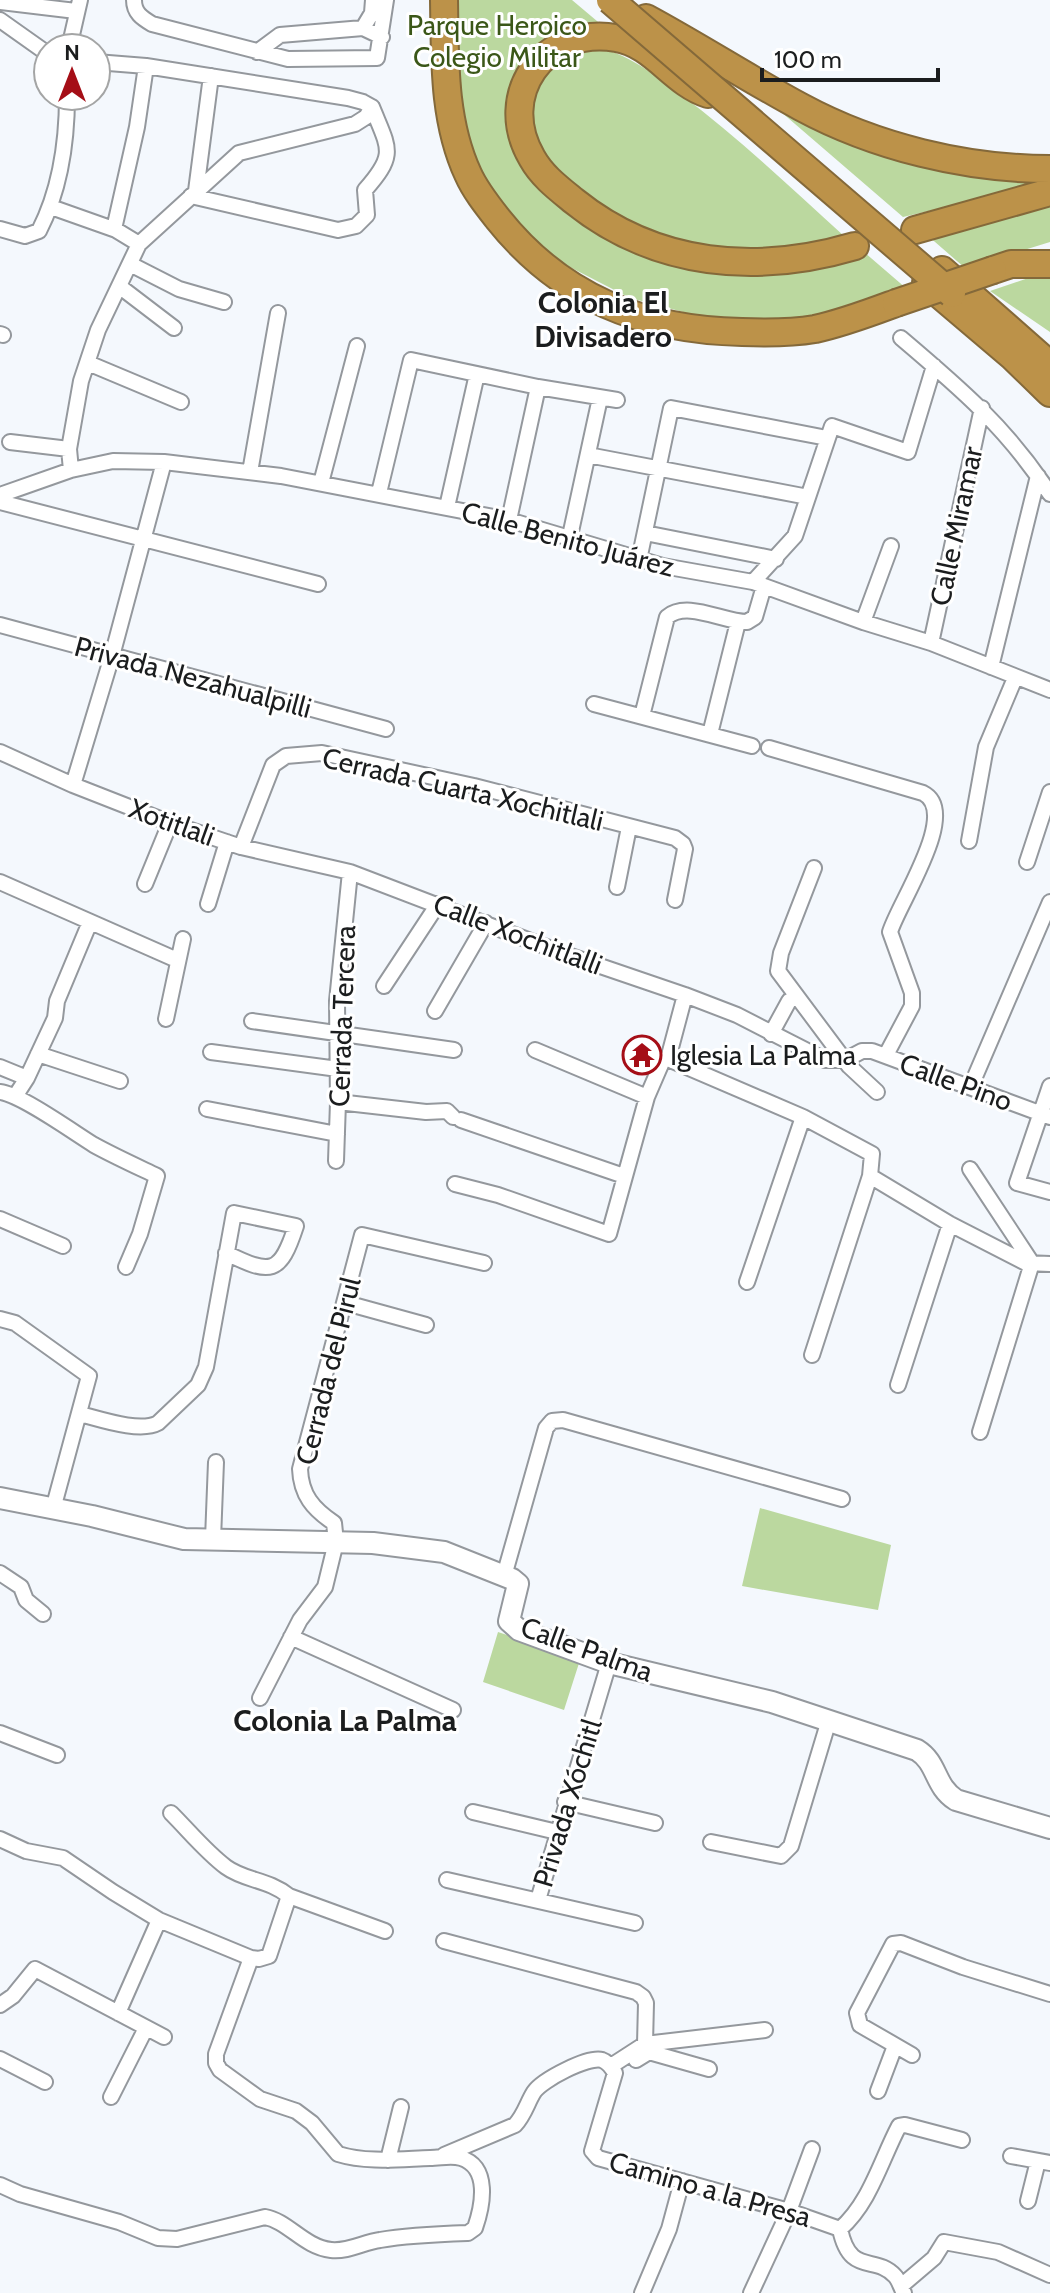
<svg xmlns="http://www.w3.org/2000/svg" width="1050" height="2293" font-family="Cabin,sans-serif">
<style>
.green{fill:#bbd89f}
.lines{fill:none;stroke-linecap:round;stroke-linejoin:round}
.street-casing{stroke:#94989d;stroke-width:18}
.secondary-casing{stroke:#94989d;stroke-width:24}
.highway-casing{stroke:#84693a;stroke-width:30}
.street{stroke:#fff;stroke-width:14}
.secondary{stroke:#fff;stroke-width:20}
.highway{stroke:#bc9249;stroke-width:26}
.highway-bridge-casing{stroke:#84693a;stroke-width:30;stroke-linecap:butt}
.highway-bridge{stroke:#bc9249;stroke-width:26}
.labels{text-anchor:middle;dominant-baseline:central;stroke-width:6;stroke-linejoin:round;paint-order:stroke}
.park-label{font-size:28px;fill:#3b5718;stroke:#fff}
.street-label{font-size:28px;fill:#1b1d1e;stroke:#fff}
.poi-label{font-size:28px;fill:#1b1d1e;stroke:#fff;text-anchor:start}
.neighbourhood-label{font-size:30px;font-weight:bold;fill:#1b1d1e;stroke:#fff}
</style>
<rect width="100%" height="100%" fill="#f4f8fd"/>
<path class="green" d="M453,0h119l38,32 -77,29 -13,86 147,114 197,-9 43,37 -61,20 -43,10 -44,3 -53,-4 -76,-20 -68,-35 -44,-34 -45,-65 -13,-50z
M594,47c34,6 59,27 86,47 58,43 110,93 164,142l-54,14h-85l-72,-24 -46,-27 -35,-32 -17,-28 -4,-33 9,-26 16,-18z
M766,99l248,79 35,5 -146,34z
M1050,201v41l-85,26 -38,-33z
M1043,273h7v59l-60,-41z
M760,1508l131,37 -13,65 -136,-24z
M498,1632l82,28 -16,50 -81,-28z"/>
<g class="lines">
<g class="street-casing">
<path id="street" d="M134,0c0,13 8,18 18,24l136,35 89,-1 9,-58
M0,2l76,9
M0,20l48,34
M363,28l9,-15 1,-13
M69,48l11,-48
M257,52l23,-17 83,-7 19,9
M196,191l15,-115
M191,196l147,34 18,-4 11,-11 -2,-25c32,-36 24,-41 7,-83
M51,207l65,23 23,14
M0,229l25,7 14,-5c21,-41 28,-89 28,-135
M114,229l23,-102 9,-61
M130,264l49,25 45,13
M119,286l55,42
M0,334l3,1
M901,338c59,50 106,90 149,156
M88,363l93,39
M10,442l59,7
M588,455l220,42
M71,470l42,-9 51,1 117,14 228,44 154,46 90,16 110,40 68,21 119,47
M250,472l28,-159
M321,483l36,-137
M379,493l32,-133 127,27 79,13
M0,495l71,-25 -2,-21 12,-68 17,-51 41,-86 100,-91 116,-29 11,-7 6,-10 -9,-5 -15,-4 -202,-32 -50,-4
M0,502l318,82
M447,507l30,-133
M509,520l29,-133
M645,533l131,26
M570,536l30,-138
M639,560l32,-152 156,30
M753,582l42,-46 37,-110 76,26 26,-86
M863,622l28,-76
M0,625l386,104
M931,643l51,-235
M991,667l47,-191
M594,704l158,42
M642,716l25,-99c20,-17 56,5 80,5l8,-5 9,-31
M710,734l28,-112
M769,748l154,45c38,19 -25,111 -33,139l22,61v13l-26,49
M0,752l73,33 97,38 71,24 109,25 212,81 123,42 52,20 88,45h20l17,-9h10l178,66
M73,785l39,-129 52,-194
M969,841l17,-94 29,-69
M241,847l32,-82 13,-9 36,-3 152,33 201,52 8,6 2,5 -10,51
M1027,862l23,-70
M814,868l-33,85 -3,18 71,95 28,26
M0,882l177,78
M145,884l25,-61
M617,887l12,-60
M208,904l19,-62
M384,986l54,-82
M435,1011l51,-88
M166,1019l17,-80
M252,1021l202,29
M771,1034l18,-33
M535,1050l112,47
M211,1052l127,17
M38,1054l82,27
M668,1059l135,58 69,37 -2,22 -58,179
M0,1067l27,11
M971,1086l79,-184
M1050,1086l-33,97 33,9
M0,1092c20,2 73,40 94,53 20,11 42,21 63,31l-17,58 -14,33
M16,1095l11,-17 28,-60 2,-17 33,-79
M338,1102l88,10 21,-1 6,6
M207,1109l130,25
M461,1120l163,56
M336,1161l2,-59 -1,-101 13,-129
M970,1169l62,94 -52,169
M870,1176l80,48 76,39 24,1
M455,1184l43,11 111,39 38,-137 16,-37 5,-1 17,-64
M0,1219l63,27
M747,1282l56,-165
M346,1303l80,22
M0,1319l15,4 74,53 -36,133
M898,1385l52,-161
M80,1414c20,5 60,19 78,9l40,-38 8,-18 28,-154 62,13c-16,49 -25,49 -70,27
M213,1539l3,-77
M0,1573l21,14 5,13 17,14
M504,1576l42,-148 6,-7 11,-1 279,79
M291,1637l162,73
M260,1698l40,-78 25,-33 11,-45 -2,-19c-21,-14 -33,-28 -34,-54l62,-234 122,28
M0,1733l57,22
M565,1802l90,21
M473,1812l84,20
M171,1813c18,18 35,39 55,54 19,14 42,12 63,29l96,35
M0,1839l26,12 37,7 50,34 46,28 92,38 8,1 10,-3 20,-60
M711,1842l70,14 10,-10 38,-126
M447,1880l188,43
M538,1900l71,-237
M444,1941l192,51 7,5 3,6 -1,41 -34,22
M0,2005l13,-9 22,-27 129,68
M118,2013l41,-93
M645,2044l120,-14
M912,2055l-52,-30 -3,-12 36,-69 8,-1 62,24 87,27
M0,2059l45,23
M636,2060l13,-8 60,17
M878,2091l17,-45
M111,2097l35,-69
M444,2155l71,-30c10,-11 12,-22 19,-33 8,-12 54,-36 68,-32 6,2 10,8 13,13l-23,78 6,7 191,53 51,18c10,48 35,25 55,47 4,4 6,12 9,17
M1011,2156l39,7
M388,2160l13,-53
M0,2185l20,9 99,28 39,16 19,1 88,-22c23,4 39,30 66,33 17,2 33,-8 49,-10 29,-5 59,-6 88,-7l7,-5c8,-23 15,-61 -14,-70 -10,-3 -20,0 -31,0 -30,1 -63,5 -92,-4l-26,-31 -16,-12 -36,-12 -40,-29 -4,-7v-9l35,-96
M1028,2201l10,-40
M840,2229c30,-26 41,-69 59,-103l6,-1 57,15
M901,2286l33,-28 10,-16 54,10 52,23
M642,2293l27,-64 13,-48
M751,2293l38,-82 23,-62"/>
</g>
<g class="secondary-casing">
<path id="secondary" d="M0,1498l92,18 92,23 189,4 71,9 68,27 6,5 -9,37 10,9 90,33 163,39 145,48c21,13 17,36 39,50l94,28"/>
</g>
<g class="highway-casing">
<path id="highway" d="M444,0c1,58 -1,120 24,174 7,16 19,31 30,45 63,79 145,111 244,113 24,1 49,1 73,-3 28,-6 54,-16 81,-26
M646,18c52,28 103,61 155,89 74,40 165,62 249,62
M708,94c-35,-11 -54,-50 -92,-56 -72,-12 -121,57 -84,120 10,18 26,30 42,43 82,66 183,74 281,45
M915,230l135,-38
M942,270l108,95
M993,270l18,-6h39
M926,283l86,73 38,37"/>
</g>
<use href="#street" class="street"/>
<use href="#secondary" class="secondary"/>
<use href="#highway" class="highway"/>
<g class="highway-bridge-casing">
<path id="highway-bridge" d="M610,0l342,294
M896,303l97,-33"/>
</g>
<use href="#highway-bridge" class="highway-bridge"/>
</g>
<defs>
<g id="temple-ring" transform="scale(2)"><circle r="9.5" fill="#fff" stroke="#a50e17" stroke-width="1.5"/><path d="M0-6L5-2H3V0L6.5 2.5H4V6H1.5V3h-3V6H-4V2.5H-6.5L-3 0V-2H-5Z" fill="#a50e17"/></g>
</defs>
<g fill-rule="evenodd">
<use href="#temple-ring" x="642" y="1055"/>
</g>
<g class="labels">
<g class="park-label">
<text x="497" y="25">Parque Heroico<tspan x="497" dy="32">Colegio Militar</tspan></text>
</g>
<g class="street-label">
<text transform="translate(956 526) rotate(-78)">Calle Miramar</text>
<text transform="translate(568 539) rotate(15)">Calle Benito Juárez</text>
<text transform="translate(193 677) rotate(15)">Privada Nezahualpilli</text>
<text transform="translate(463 789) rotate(13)">Cerrada Cuarta Xochitlali</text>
<text transform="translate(172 822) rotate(20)">Xotitlali</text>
<text transform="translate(518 934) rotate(21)">Calle Xochitlalli</text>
<text transform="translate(342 1016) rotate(-88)">Cerrada Tercera</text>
<text transform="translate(956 1082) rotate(20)">Calle Pino</text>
<text transform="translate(328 1371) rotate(-76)">Cerrada del Pirul</text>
<text transform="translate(587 1649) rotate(20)">Calle Palma</text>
<text transform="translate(567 1803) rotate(-73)">Privada Xóchitl</text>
<text transform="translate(710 2189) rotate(16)">Camino a la Presa</text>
</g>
<g class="poi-label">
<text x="670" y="1055">Iglesia La Palma</text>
</g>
<g class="neighbourhood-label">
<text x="603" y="302">Colonia El<tspan x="603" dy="34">Divisadero</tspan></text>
<text x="345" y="1720">Colonia La Palma</text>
</g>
</g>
<g transform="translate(72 72)"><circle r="38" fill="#ffffff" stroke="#a4a5a5" stroke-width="2"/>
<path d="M0-6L14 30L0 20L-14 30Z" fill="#a50e17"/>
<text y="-12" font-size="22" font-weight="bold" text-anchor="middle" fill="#1b1d1e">N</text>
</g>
<path d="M762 68v12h176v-12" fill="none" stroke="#1b1d1e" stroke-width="4"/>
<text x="774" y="68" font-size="24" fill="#1b1d1e" stroke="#ffffff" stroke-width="6" paint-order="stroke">100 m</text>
</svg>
